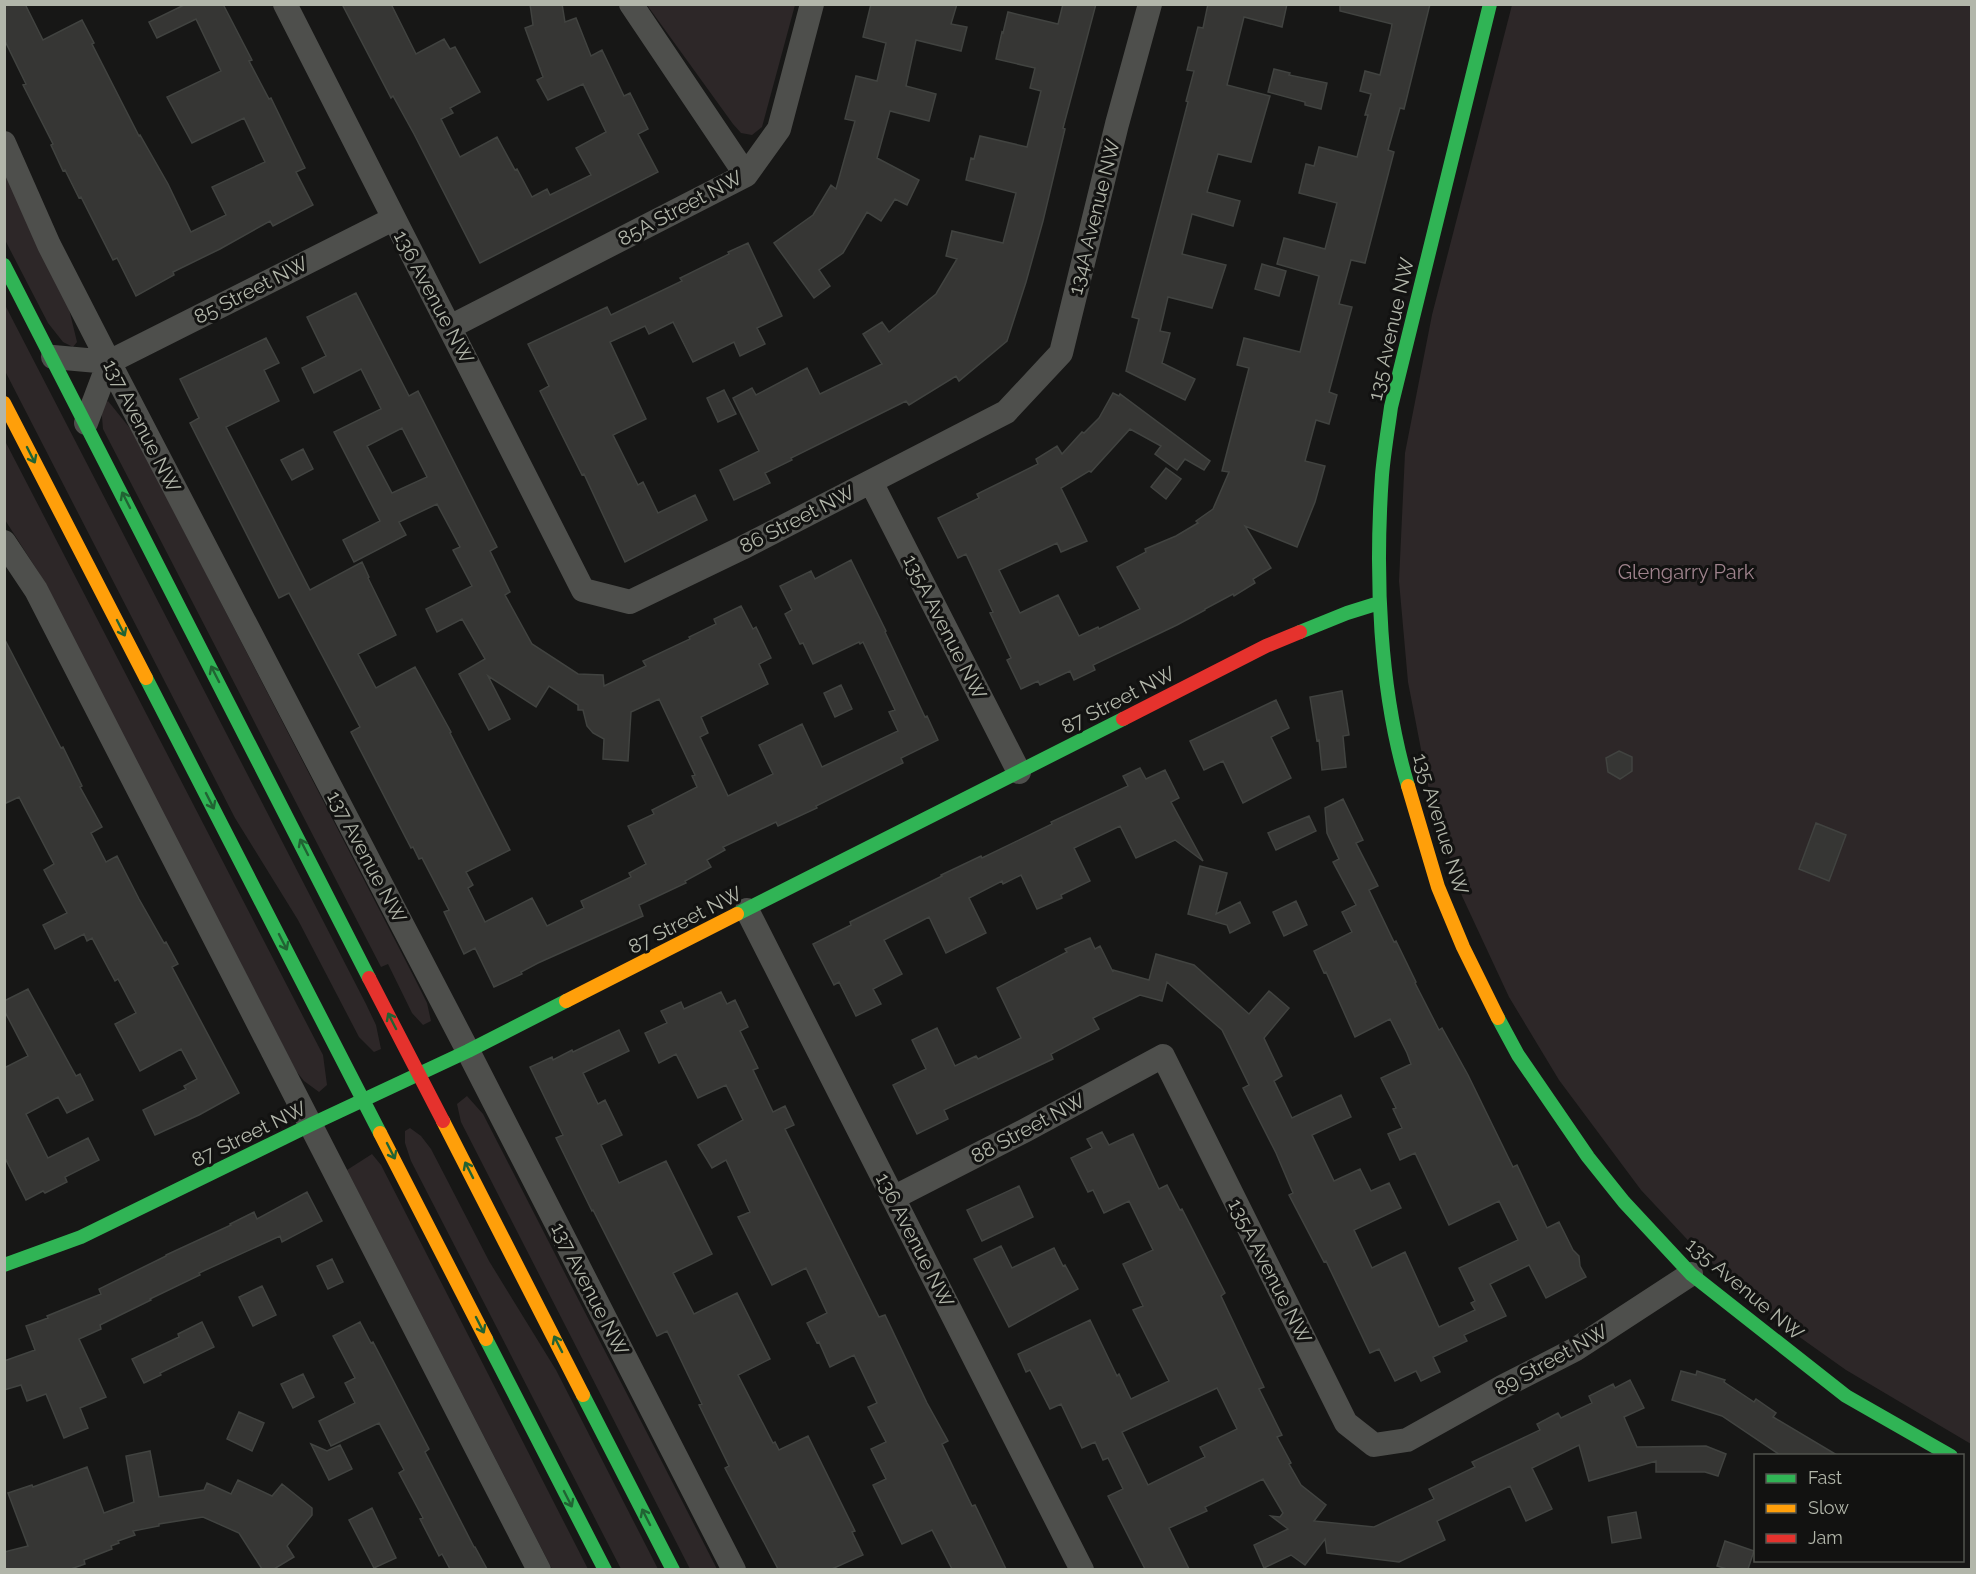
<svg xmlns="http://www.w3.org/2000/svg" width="1976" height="1574" font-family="Raleway,sans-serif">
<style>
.green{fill:#2d2728}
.building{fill:#363634;stroke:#414340;stroke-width:1.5;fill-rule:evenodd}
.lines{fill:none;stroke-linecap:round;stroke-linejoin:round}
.street{stroke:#4e4f4c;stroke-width:24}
.fast{stroke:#30b455;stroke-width:14}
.slow{stroke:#ff9f0a;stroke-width:14}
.jam{stroke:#e5322d;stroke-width:14}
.oneway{stroke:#216333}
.labels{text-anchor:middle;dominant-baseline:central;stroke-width:6;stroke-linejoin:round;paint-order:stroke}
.street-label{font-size:20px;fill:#b2b6aa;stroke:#121211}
.park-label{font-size:20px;fill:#9f838d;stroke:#121211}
</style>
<rect width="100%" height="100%" fill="#171716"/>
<path class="green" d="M647,5h148l-33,122 -10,8 -11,-2 -8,-9z
M1512,5h459v1439l-125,-74 -55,-39 -93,-80 -57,-61 -82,-110 -50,-83 -47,-101 -31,-95 -23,-119 -9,-101 6,-128 27,-138z
M4,171l65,138 8,33 -4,5 -10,-5 -15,-19 -43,-83z
M4,303l362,701 10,21 5,24 -7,3 -15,-15 -61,-117 -63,-102 -230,-447z
M108,401l25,31 282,547 12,24 4,18 -8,4 -11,-12 -24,-49 -7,3 -278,-538 -2,-24z
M4,439l319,616 4,30 -8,7 -15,-11 -8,-10 -257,-498 -34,-53z
M467,1096l16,18 234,455h-27l-229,-447 -4,-18z
M410,1128l11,8 10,13 58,112 67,109 102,199h-37l-210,-408 -6,-18v-12z
M372,1154l9,11 207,404h-36l-205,-399z"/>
<path class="building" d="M4,4h21l18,36 39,-20 12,23 -2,1 47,92 1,-1 28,49 23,48 35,-17 -14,-28 53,-25 -21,-44 -52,25 -25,-46 54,-26 -25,-52 -39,19 -8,-16 37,-18h40l-2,2 28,54 -3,1 20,38 2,-1 34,70 -9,4 17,33 -40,21 -3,-5 -50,28 -47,23 1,3 -38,21 -19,-38 -4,2 -32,-63 -2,1 -14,-28 -2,1 -12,-26 2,-1 -30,-59 3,-1 -22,-45z
M342,4h49l25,50 28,-15 6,10 5,-2 25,45 -30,16 3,5 -12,6 19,38 37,-20 18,33 2,-1 15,28 15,-8 3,6 41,-20 -15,-27 30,-16 -23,-48 -35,16 -11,-20 6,-3 -18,-49 8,-3 -3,-21h32l3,18 11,-4 15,38 11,-6 22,46 6,-3 18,36 -10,5 20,38 -178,91 -66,-129 -21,-38 -2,2z
M871,4h86l-6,20 16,3 -6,24 -45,-11 -10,46 30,8 -7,27 -39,-10 -13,47 42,22 -12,25 -12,-6 -14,22 -14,-9 -24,41 -24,17 11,16 -16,12 -40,-55 39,-28 18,-30 5,4 19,-68 -10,-2 11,-43 21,5 9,-38 -23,-6z
M1063,4h33l-33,124 2,1 -22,92 -17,61 -19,59 -48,40 -3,-5 -47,29 -3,-4 -115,57 1,2 -27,13 5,10 -36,17 -14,-30 39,-19 -26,-53 19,-10 4,7 51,-27 13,26 62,-30 -19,-30 19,-12 7,10 47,-38 21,-35 -11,-3 6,-25 51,12 13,-50 -50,-13 5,-22 3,1 6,-23 47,11 14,-56 -11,-3 5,-20 -39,-9 6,-27 1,1 5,-21 50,12z
M1208,4h79l-5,23 -38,-10 -17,68 43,11 -19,66 -33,-8 -11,38 33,9 -7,25 -41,-12 -10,40 44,11 -14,43 -44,-11 -8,34 10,2 -8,30 33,16 -10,21 -59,-29 13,-52 -7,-2 56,-215 -2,-1 8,-30 -7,-1 11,-43 5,1z
M1340,4h90l-26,105 -4,-1 -12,42 6,2 -29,111 -14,-3 -12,44 13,3 -23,85 8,3 -8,29 -13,-4 -11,41 20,5 -10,36 -18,45 -52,-21 26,42 -18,11 2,4 -21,13 -1,-2 -28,15v1l-28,15 -84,40 2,5 -21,10 -4,-9 -30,14 -2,-4 -17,8 -14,-29 4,-2 -21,-45 3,-1 -27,-58 -8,4 -20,-40 41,-20 -2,-4 61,-30 -2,-5 21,-13 5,8 20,-22 2,1 15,-15 14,-25 6,3 1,-2 90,67 -6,9 -19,-11 -8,11 -22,-16 6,-8 -31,-17 -39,43 -2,-1 -28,17 26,53 -26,11 -4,-9 -58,27 21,43 38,-18 21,41 19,-9 1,2 41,-20 -23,-42 29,-15 -1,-3 31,-13 22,-13 -2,-2 17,-12 16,-37 -7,-1 27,-103 -12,-3 7,-27 56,14 19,-76 -42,-12 7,-26 41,11 12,-46 -38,-10 7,-29 8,2 5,-19 38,10 11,-42h-3l6,-21 -11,-3 5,-20 15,4 11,-45 1,-6 -52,-13z
M1274,69l16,4 -1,2 38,8 -6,26 -16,-4v-3l-37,-10z
M748,243l34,73 -25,12 8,16 -25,12 -6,-14 -41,20 -20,-40 -24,12 -4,-8 -35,16 36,77 -33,16 25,50 5,-3 15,31 37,-18 12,25 -82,42 -41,-88 -2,1 -42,-84 9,-5 -21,-42 79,-37 4,8 71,-34 -2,-3 49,-24 -1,-2z
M1262,264l24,7 -7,25 -24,-7z
M356,293l53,103 9,-5 79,156 -7,4 20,41 -5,3 27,49 46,30 25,1 1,11 42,-20 -3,-5 47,-22 -1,-2 27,-13 -2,-5 27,-13 12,23 3,-2 15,31 -12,6 9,20 -67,33 7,16 -8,4 28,59 45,-22 -14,-29 43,-21 20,43 76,-36 -9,-19 6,-2 -32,-68 -3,2 -1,-2 -46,22 -10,-21 -3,1 -15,-30 7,-4 -12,-24 31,-15 4,8 36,-19 35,71 -1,1 40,85 2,-1 11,24 -37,18 2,5 -87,43 1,2 -39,18 -2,-4 -53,25 2,3 -18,10 4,7 -26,14 1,2 -47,22 4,11 -105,47 -17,9 1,2 -28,13 -19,-39 -11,6 -20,-42 5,-2 -27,-52 -3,1 -6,-12 -2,1 -60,-116 9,-5 -71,-134 -10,5 -89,-175 9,-5 -19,-39 86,-41 13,25 -15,7 15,31 -53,26 84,163 52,-28 7,15 -1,1 28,57 -38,19 18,34 39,-21 36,65 -1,1 60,117 -44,22 7,13 -5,3 17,34 47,-24 15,28 37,-18 -3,-7 50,-24 -2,-4 17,-9 -18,-38 26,-12 -2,-4 45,-23 -5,-11 3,-1 -36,-76 -28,13 -3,49 -25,-2 1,-20 -11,-6 -6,-7 -4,-16h-5v-5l-29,-19 -13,21 -48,-31 22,43 -21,11 -30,-56 26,-15 -23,-40 -25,13 -11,-23 46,-23 -19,-36 7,-3 -23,-43 -38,18 7,13 -52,27 -11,-22 37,-19 -46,-89 47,-23 -20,-40 -47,24 -12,-25 24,-12 -19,-39zM402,428l25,49 -35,16 -25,-47z
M724,390l12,24 -18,8 -11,-24z
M303,449l10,20 -21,11 -11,-20z
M1166,468l15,11 -15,20 -15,-12z
M4,638l57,110 2,-1 19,39 -2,1 22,40 -11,6 15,29 11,-6 22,43 25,44 2,-1 12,22 -6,3 67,126 -40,22 -44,20 -12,-25 43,-21 -2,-3 13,-7 -16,-30 -41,22 -25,-47 21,-11 -18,-34 -3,2 -23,-43 -5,3 -3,-7 -29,15 -12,-24 24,-12 -23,-43 10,-6 -35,-67 -15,7z
M841,685l11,24 -17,8 -11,-24z
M1342,691l7,44 -6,1 3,31 -24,3 -3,-30 -2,1 -7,-44z
M1276,700l13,28 -18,9 20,41 -48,25 -20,-42 -19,9 -14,-29z
M1619,751l13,6v14l-12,8 -12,-7 -2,-14z
M1140,768l6,11 19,-9 14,28 -8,4 32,59 -28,-21 -39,18 -16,-32 -46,22 16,33 -29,14 1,3 -25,11 -16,-34 -18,9 -1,-3 -33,17 17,35 -40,20 -17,-36 -45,23 18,34 -29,15 8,15 -25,12 -17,-34 -5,3 -21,-41 38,-19 -1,-3 92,-46 -1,-1 40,-19 1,2 70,-34 -1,-2 77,-36 -5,-10z
M1343,799l20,41 -7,3 22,43 -9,4 25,52 2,-1 20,41 -1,1 24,47 3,-2 26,47 45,92 4,-2 30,63 12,-6 14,28 6,6 1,10 6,11 -40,21 -17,-33 -39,19 16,32 -42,19 3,6 -34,16 7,15 -19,9 -5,-10 -21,10 -16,-32 -9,4 -44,-92 -2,1 -35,-67 4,-2 -17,-40 -33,-65 6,-3 -27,-55 -55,-48 -5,19 -22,-6 -47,23 6,11 -48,25 2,5 -109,51 4,9 -31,15 -24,-49 33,-16 -14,-29 25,-12 18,38 21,-10 2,3 43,-21 -24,-50 70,-36 -2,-3 25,-11 5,11 5,-3 13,26v-2l36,10 7,-26 38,11 55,49 20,-23 20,17 -25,30 18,38 -8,5 18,37 49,-23 10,22 -39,18 22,46 26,-12 11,22 18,-8 12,25 -47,22 18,38 33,-16 34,75 36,-17 -4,-7 4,-2 -16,-33 59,-28 -19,-39 -50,24 -34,-72 -15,7 -12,-26 14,-6 -9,-19 3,-1 -15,-30 30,-14 -4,-11 -17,-34 -35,18 -29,-65 -2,1 -10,-22 38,-19 -10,-20 14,-7 -23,-43 6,-3 -12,-26 -2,-25z
M1309,816l7,15 -40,19 -8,-17z
M1816,823l30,12 -17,46 -30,-12z
M1200,866l27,7 -11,41 24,-12 10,21 -20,10 -3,-8 -39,-11z
M1296,901l11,24 -23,11 -11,-24z
M28,989l48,87 4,-2 13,26 -26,13 -9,-16 -32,17 22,44 40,-20 11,22 -34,17 2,5 -22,11 -2,-2 -17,9 -22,-44v-88l24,-12 -24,-46v-9z
M721,992l6,12 8,-4 13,27 -8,4 18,37 -5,2 20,42 12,-6 9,19 -9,4 94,188 6,-2 42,88 21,38 -6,3 30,62 3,-1 31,64h-54l-20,-39 -30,14 -29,-59 13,-6 -15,-30 15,-7 -18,-35 9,-4 -23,-48 -24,12 -11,-25 -2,1 -10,-20 20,-10 -21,-45 -34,17 -34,-68 12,-5 -24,-52 -14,8 -14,-23 45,-25 -17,-35 -28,13 -22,-44 -17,9 -14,-30 22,-10 -6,-12 20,-9 3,7z
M619,1030l10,21 -46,22 15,31 7,-4 17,35 -21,10 18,38 47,-22 46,93 -39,19 21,41 43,-21 33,66 -32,16 35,68 2,-1 4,8 29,-14 47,95 -3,1 11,23 -31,14h-54l-53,-101 4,-2 -30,-61 3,-1 -35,-73 -10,5 -64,-126 -1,1 -36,-73 7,-3 -33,-68 22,-10 1,3 19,-10 1,2z
M1102,1132l7,13 24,-11 26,55 8,-4 13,25 2,-1 43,84 -4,3 43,91 -5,2 23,46 -5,2 14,26 -2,1 12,21 25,20 -12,16 60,6 60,-28 -5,-10 46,-22 -3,-5 68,-32 -3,-6 21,-11 3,5 31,-15 -3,-7 24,-12 2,4 15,-8 14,28 -20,9 13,30 69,-1 20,8 -8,22 -13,-4h-49v-11l-67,20 -10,-36 -47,23 20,41 -26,12 -16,-35 -73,35 8,19 -46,22 -72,-9 -2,-14 -20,26 -14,-10 -27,13 -10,-23 34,-16 -17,-13 9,1 3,-4 -20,-34 -58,28 2,4 -38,17 20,41h-44l-37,-73 15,-7 -15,-31 -5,2 -8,-18 -13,6 -21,-44 -11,5 -20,-39 -4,2 -8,-18 72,-34 27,56 2,-2 12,25 38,-18 -36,-71 10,-4 -20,-42 30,-14 -24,-49 -25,12 -11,-23 -5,2 -17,-34 21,-10 -5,-9zM1217,1388l20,41 -37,18 5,10 -57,28 -26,-53z
M1019,1186l14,31 -51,24 -15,-31z
M307,1192l15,29 -40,21 -2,-6 -81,37 1,2 -50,24 1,1 -51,25 1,4 -22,10 27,58 -26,11 8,20 -24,10 -18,-44 -19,7 -6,-16 -17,5v-29l31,-11 -9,-24 22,-8 -1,-2 54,-22 -2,-5 67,-33v-1l65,-30 -1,-1 24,-12 3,7z
M1001,1246l11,22 42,-20 9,18 2,-1 13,24 -69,38 -35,-68z
M332,1259l11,23 -15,7 -11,-23z
M262,1286l14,29 -23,11 -14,-29z
M202,1322l12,25 -54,26 1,2 -17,8 -12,-24 47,-22 -1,-3z
M360,1322l11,21 2,-1 56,107 -4,3 49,95h1l12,22h-37l-8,-15 -3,2 -19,-37 3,-1 -24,-45 5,-3 -25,-47 -48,23 -12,-25 36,-18 -10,-20 10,-5 -22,-42z
M1681,1371l15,4 1,-4 28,9 -1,2 30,20 2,-3 20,14 -3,4 64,38h-57l-58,-39 -50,-16z
M303,1374l11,23 -21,11 -12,-24z
M239,1412l25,11 -12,28 -25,-12z
M311,1444l16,7 13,-6 12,24 -23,11z
M150,1451l9,46 45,-7 3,-7 24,11 7,-14 34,16 10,-12 30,24v7l-25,31 7,11 -20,12h-12l-23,-36 -36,-16 -44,7v2l-26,5 2,4 -17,6 1,2 -8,3 1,3 -28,11 1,4 -14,5h-67v-17l24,-6 -20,-53 24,-8 1,2 54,-20 17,46 30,-11 -8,-46z
M372,1508l24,50 -22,10 -25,-48z
M1636,1512l5,26 -29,5 -4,-26z
M1725,1541l29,10 -6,18h-21l-10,-3z"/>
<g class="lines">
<path class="street" d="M285,4l298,586 47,12 112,-54 264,-136 55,-59 56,-229 33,-120
M631,4l115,171
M4,143l45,102 60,117 359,689 266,519
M450,327l296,-152 33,-46 33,-125
M53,357l56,5 284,-143
M86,423l23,-61
M871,482l148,290
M4,542l32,48 503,980
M747,910l335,660
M893,1198l131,-67 139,-75 183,367 28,22 33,-5 95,-53 74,-38 115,-75"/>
<path class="fast" d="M4,265l365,713
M1300,632l47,-19 32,-10
M146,678l234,455
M1408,786c-29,-96 -33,-211 -26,-311 2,-23 6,-46 9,-68l99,-403
M737,914l386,-195
M1498,1018l20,37 70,102 36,45 67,72 155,122 105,60
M4,1265l77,-28 231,-113 156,-73 98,-50
M486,1339l119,231
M583,1395l90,175"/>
<path class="slow" d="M4,403l142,275
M1408,786l30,101 25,60 35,71
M566,1001l171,-87
M443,1121l140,274
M380,1133l106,206"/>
<path class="jam" d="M1123,719l143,-73 34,-14
M369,978l74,143"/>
</g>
<defs><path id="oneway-shaft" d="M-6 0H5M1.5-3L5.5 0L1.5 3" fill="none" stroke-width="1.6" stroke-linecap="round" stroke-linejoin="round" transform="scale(1.5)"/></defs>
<g class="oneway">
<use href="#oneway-shaft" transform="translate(31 455) rotate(63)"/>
<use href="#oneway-shaft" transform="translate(126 500) rotate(-117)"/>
<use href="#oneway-shaft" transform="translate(121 628) rotate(63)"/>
<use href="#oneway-shaft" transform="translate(215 674) rotate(-117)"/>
<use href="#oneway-shaft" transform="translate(210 801) rotate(63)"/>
<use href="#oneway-shaft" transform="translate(304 847) rotate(-117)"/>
<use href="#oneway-shaft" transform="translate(283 942) rotate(63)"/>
<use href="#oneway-shaft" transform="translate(392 1021) rotate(-117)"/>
<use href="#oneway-shaft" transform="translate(391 1151) rotate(63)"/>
<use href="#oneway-shaft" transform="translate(469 1170) rotate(-117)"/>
<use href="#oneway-shaft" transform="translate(480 1325) rotate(63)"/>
<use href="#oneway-shaft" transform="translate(558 1344) rotate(-117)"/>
<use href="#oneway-shaft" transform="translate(568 1499) rotate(63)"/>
<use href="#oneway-shaft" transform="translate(646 1517) rotate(-117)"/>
</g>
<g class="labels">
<g class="street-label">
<text transform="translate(680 208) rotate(-28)">85A Street NW</text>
<text transform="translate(1094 217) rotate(-76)">134A Avenue NW</text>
<text transform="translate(251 290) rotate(-27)">85 Street NW</text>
<text transform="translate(434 297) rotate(62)">136 Avenue NW</text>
<text transform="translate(1391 329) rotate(-77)">135 Avenue NW</text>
<text transform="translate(142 426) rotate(63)">137 Avenue NW</text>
<text transform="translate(797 519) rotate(-27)">86 Street NW</text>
<text transform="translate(945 627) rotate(63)">135A Avenue NW</text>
<text transform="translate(1118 700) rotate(-27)">87 Street NW</text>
<text transform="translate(1441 824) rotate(73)">135 Avenue NW</text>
<text transform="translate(367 857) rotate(62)">137 Avenue NW</text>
<text transform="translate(685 920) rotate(-27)">87 Street NW</text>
<text transform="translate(1028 1128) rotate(-28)">88 Street NW</text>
<text transform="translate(249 1134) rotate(-26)">87 Street NW</text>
<text transform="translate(915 1240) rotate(63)">136 Avenue NW</text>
<text transform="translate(1270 1271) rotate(63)">135A Avenue NW</text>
<text transform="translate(590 1289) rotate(63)">137 Avenue NW</text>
<text transform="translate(1745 1289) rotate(40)">135 Avenue NW</text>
<text transform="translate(1551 1360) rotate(-29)">89 Street NW</text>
</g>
<g class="park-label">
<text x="1686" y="572">Glengarry Park</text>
</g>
</g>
<rect width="1976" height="1574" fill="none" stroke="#b2b6aa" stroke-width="12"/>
<rect x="1754" y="1454" width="210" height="108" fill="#121211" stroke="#52544e" stroke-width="1.5"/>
<rect x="1766" y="1474" width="30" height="9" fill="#30b455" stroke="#52544e" stroke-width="1.5"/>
<text x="1808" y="1484" font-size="18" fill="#b2b6aa">Fast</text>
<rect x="1766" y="1504" width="30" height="9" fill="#ff9f0a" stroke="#52544e" stroke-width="1.5"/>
<text x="1808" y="1514" font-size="18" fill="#b2b6aa">Slow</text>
<rect x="1766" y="1534" width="30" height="9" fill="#e5322d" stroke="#52544e" stroke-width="1.5"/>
<text x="1808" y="1544" font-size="18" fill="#b2b6aa">Jam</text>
</svg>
